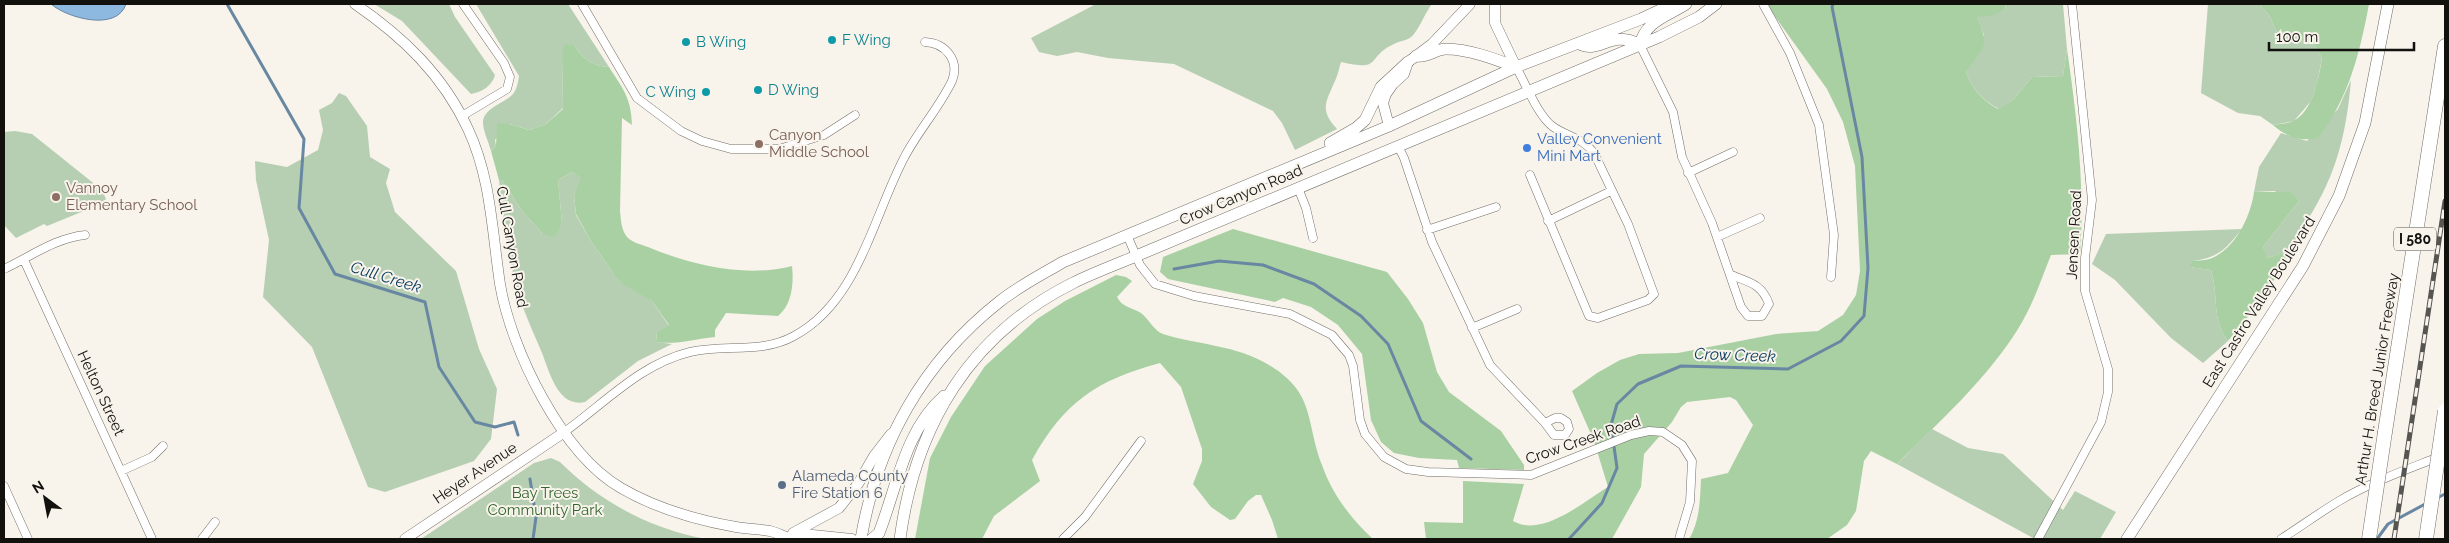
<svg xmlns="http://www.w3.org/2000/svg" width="2449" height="543" font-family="Raleway,sans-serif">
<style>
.green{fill:#b6cfb2}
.forest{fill:#a9d0a3}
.water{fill:#8db9e1;stroke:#6887a2}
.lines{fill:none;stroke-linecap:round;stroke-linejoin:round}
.stream{stroke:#6887a2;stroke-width:3}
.minor-casing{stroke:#736e67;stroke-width:9}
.tertiary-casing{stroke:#736e67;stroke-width:11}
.secondary-casing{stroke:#736e67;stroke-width:12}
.motorway-casing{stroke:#736e67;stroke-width:15}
.minor{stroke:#fff;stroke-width:8}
.tertiary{stroke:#fff;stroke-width:10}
.secondary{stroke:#fff;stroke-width:11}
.motorway{stroke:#fff;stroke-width:14}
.rail-casing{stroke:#575551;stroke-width:5}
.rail{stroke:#f8f3eb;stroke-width:3;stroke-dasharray:9;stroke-linecap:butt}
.motorway-bridge-casing{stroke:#736e67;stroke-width:15;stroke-linecap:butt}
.motorway-bridge{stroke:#fff;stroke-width:14}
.culture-dot{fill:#0f9aa8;stroke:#f8f3eb;stroke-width:2}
.education-dot{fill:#8d6e63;stroke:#f8f3eb;stroke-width:2}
.shop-dot{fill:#3f7fe0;stroke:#f8f3eb;stroke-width:2}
.service-dot{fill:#5c6f8a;stroke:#f8f3eb;stroke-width:2}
.labels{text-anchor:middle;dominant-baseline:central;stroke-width:4;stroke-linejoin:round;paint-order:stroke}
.shield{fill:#f8f3eb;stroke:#575550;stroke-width:1}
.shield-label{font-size:14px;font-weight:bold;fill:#12110e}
.culture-label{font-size:15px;fill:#0d838f;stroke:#f8f3eb;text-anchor:start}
.education-label{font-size:15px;fill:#785e54;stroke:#f8f3eb;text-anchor:start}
.shop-label{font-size:15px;fill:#366cbe;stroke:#f8f3eb;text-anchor:start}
.street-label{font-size:15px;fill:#12110e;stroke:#f8f3eb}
.service-label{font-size:15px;fill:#4e5e75;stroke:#f8f3eb;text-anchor:start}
.park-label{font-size:15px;fill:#32662c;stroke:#f8f3eb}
.water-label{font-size:16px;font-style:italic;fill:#02375c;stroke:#f8f3eb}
</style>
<rect width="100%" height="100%" fill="#f8f3eb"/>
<path class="green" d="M374,4h75l6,13 40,58c-3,11 -13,17 -24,19l-69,-73z
M476,4h92l41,63c-16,-1 -26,-7 -34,-21l-13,10 1,52 -17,16 -17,6 -20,-6 -14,16 1,6 -5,5c-2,-8 -7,-18 -8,-27 -1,-16 21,-20 30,-30 4,-5 5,-12 6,-18z
M1096,4h336c-7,9 -11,21 -18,30 -5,7 -13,6 -20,10 -29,13 -10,28 -53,18 -2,6 -3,13 -6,19 -9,21 -16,29 2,48l-42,21 -13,-27 -9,-12 -99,-47 -66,-6 -31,-6 -20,4 -18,-4 -8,-14z
M2006,4h57l4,45 -4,27 -31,1 -19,23 -14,9c-16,-8 -27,-20 -33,-37l18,-37 -7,-18 28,-8z
M2208,4h51l10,11 8,17 37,13 8,13 -5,26 -6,17 -17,20 -21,4 -13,-9 -22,-3 -37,-20z
M2351,80c-5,59 -17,103 -51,151 -4,6 -4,13 -9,17 -6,6 -17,8 -25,10l-3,-11 36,-46 -25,-10 -20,1 5,-25 22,-34 26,8 31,-32z
M339,93l7,3 21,30 3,31 20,12 -4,14 9,29 61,59 23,78 18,40 -6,50 -17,22 -89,31 -17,-5 -56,-140 -49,-50 6,-57 -13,-60 -1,-19 32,6 31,-17 5,-20 -4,-20 13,-7z
M15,131l17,3 70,56 4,9 -5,5 -54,22 -3,-2 -28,14 -12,-13v-93z
M572,172l10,6 -8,17 2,20 15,26 22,32 39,28 17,25 -12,6 -1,10 16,2 -34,17 -53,41c-27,6 -35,-29 -43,-49 -9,-22 -20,-44 -26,-68 -9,-34 -13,-70 -17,-105h3l20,31 21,23 19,-11 -4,-43z
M2242,229c-17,21 -23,28 -49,32l-3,6 21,3c8,25 0,50 17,71l-25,22 -32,-25 -56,-58 -23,-16 14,-30z
M1932,429l36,19 35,6 60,56 12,-19 41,21 -16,27h-65l-138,-75z
M551,458l9,4c40,40 91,67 146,77h-285l113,-76z"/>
<path class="forest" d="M1766,4h240l-1,5 -10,6 -18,2c14,32 6,29 -11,55 6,17 17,29 32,37l15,-9 19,-23 31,-1 4,-27c10,69 18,136 13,205l-29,1c-10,25 -19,52 -33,74 -32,51 -79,93 -121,135l-26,-13 -7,10 -8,50 -9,14 -20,14h-138c11,-18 11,-40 12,-60l27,-6 25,-48 -17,-25 -6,-3 -43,5 -6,5 -9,15 -28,32 -3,33 -29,52h-186l-2,-17 39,1v-42l61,3 -11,37c29,17 70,-19 95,-34l-14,-46 -22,-50 25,-18 23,-13 19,-6 39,-1 98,-19 42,-3 25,-16 13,-20 4,-24 -5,-105 -12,-44 -16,-33z
M2259,4h110c-9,48 -20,94 -51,134 -16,4 -32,-1 -45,-13 6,-1 14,-1 20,-4 20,-9 26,-44 29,-63l-8,-13 -37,-13 -8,-17z
M564,44l11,2c8,14 18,20 34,21 14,22 22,30 23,58l-10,-7 -2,93c1,8 1,16 5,23 4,8 15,10 23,13 43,18 98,31 144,19 2,17 0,39 -14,50l-52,-3 -11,17v7c-20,2 -39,8 -59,5l1,-10 12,-7 -17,-24 -28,-16 -11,-12 -22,-32 -15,-27 -2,-19 7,-17 -9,-6 -14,8 4,43 -7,14 -12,-3 -21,-23 -20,-31h-3l-8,-29 5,-5 1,-23 12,1 20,6 17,-6 17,-15 -1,-53z
M2254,192h36l9,9 -36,46 4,11 20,-6 6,-5 -29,50 -36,44c-17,-21 -9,-46 -17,-71l-22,-3 3,-6c6,-1 14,0 20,-3 24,-10 39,-43 42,-66z
M1233,229l154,43 21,27 15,24 14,49 12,20 52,39 23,34v5l-65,-2 -2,-8 -38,-2 -25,-5 -13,-11 -10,-22 -9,-66 -24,-29 -27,-18 -28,-9 -8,4 -107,-23 -8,-7 3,-15z
M1116,275l10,2 6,4 -15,16c5,10 14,10 24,16 8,6 13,18 22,21 35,11 74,11 106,31 47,29 36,55 53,100 10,29 29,54 51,74h-95l-6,-19 -11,-25h-5l-8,6 -13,18 -5,1 -19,-13 -18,-23 9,-23v-12l-21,-62 -21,-24c-63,17 -96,39 -128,97l8,21 -46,35 -12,23h-67l15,-81 21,-41 34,-51 52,-47 28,-18z"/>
<path class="water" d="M51,4h75c-9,28 -59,14 -75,0z"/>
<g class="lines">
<path class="stream" d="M227,4l77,135 -5,69 36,66 90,28 14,65 36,55 20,5 19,-5 4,13
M1174,269l45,-8 44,4 51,19 47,32 27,28 33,77 50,38
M530,479l6,38 -3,22
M2437,498l8,-4
M1569,539l33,-36 15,-35 -6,-43 6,-21 21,-20 43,-18 107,3 53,-28 23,-25 4,-48 -6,-111 -30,-150 1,-3
M2377,539l11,-15 39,-21"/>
<g class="minor-casing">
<path id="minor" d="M582,4l55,94 44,33 21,10 29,8h48l45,-14 31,-20
M1763,4l27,49 29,72 15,110 -3,42
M1640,45l33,67 9,45 30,66 29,84 7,9h14l7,-12c-7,-20 -20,-22 -38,-29
M1516,67c10,17 21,47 36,59 15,11 30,11 42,27l34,71 26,70 -6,6 -50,18 -9,-2 -59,-141
M462,116l45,-27 3,-12 -6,-14 -41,-59
M1398,146l6,12 28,84 58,123 55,58
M1688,173l45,-21
M1298,188l8,20 7,30
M1548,221l63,-30
M1427,230l69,-23
M1127,235l13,30 15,19 39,12 96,18 42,21 17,20 4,11 7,54 5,14 19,23 22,12 22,3 103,3 100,-40 18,-4 14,1 19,13 10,16 -2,41 -11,37
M1717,237l43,-19
M24,260l128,279
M4,269c26,-12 51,-31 81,-34
M1472,328l45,-19
M1555,418h6l6,4 2,7 -4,6h-11l-9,-12z
M563,433c41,-29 77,-69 127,-81 35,-8 72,2 104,-16 64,-34 79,-119 110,-178 14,-27 35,-50 48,-77 8,-20 -6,-38 -27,-39
M121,471l31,-14 11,-11
M4,486l24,53
M202,539l13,-17
M1063,539l22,-22 56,-76
M2038,539l63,-117 7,-30v-23l-23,-78v-33l7,-58 -20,-196
M2281,539c19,-12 38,-26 58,-38 32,-19 67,-31 102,-45"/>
</g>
<g class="tertiary-casing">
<path id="tertiary" d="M355,4c48,33 88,71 113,125 23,49 24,102 32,155 11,66 62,170 121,204 36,21 75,32 115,39 11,2 22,2 34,4 9,2 15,7 24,8
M1495,4v19l21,44
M1389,126l-6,-23 3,-9 7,-10 11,-10 4,-12 24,-18 38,-40
M793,533l46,-25 19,-24 16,-28 17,-22
M793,533l59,6
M405,539l158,-106"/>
</g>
<g class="secondary-casing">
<path id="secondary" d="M1578,43c22,13 32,-15 62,2
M1640,45c5,-24 28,-29 46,-41
M1416,56c12,2 19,-7 30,-7 23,0 49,10 70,18
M1330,143l26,-15 9,-8 16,-33 27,-25
M861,539c16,-95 62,-177 138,-237 20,-16 42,-27 64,-40l326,-136 127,-59 125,-48 32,-15
M872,539l7,-6c18,-46 26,-103 65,-137
M900,539c15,-113 69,-204 173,-256 20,-10 42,-18 63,-27l523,-219 40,-20 17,-13
M2127,539l176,-273 36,-70 26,-73 23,-119"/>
</g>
<g class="motorway-casing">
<path id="motorway" d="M2385,432l60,-386"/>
</g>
<use href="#minor" class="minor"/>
<use href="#tertiary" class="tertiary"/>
<use href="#secondary" class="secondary"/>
<use href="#motorway" class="motorway"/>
<g class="rail-casing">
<path id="rail" d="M2394,539l51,-338"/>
</g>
<use href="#rail" class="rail"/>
<g class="motorway-bridge-casing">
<path id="motorway-bridge" d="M2369,539l16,-107
M2426,539l19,-128"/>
</g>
<use href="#motorway-bridge" class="motorway-bridge"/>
</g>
<g class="culture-dot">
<circle cx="832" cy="40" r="5"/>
<circle cx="686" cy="42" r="5"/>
<circle cx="758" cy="90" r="5"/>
<circle cx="706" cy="92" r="5"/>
</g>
<g class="education-dot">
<circle cx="759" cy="144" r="5"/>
<circle cx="56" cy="197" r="5"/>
</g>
<circle class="shop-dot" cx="1527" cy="148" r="5"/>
<circle class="service-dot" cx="782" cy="485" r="5"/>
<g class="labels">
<rect class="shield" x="2394" y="227.5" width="42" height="23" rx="4"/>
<g class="shield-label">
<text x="2415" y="239">I 580</text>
</g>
<g class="culture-label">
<text x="842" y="40">F Wing</text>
<text x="696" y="42">B Wing</text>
<text x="768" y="90">D Wing</text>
<text x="696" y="92" text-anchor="end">C Wing</text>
</g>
<g class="education-label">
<text x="769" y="135">Canyon<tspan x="769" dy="17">Middle School</tspan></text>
<text x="66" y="188">Vannoy<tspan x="66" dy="17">Elementary School</tspan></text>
</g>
<g class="shop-label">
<text x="1537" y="139">Valley Convenient<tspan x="1537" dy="17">Mini Mart</tspan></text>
</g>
<g class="street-label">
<text transform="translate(1241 195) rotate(-23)">Crow Canyon Road</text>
<text transform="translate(2074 235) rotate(-87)">Jensen Road</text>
<text transform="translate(512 247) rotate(80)">Cull Canyon Road</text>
<text transform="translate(2259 302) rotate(-58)">East Castro Valley Boulevard</text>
<text transform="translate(2377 379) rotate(-81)">Arthur H. Breed Junior Freeway</text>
<text transform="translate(101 393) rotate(65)">Helton Street</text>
<text transform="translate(1583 440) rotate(-19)">Crow Creek Road</text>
<text transform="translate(475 473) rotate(-34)">Heyer Avenue</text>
</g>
<g class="service-label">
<text x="792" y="476">Alameda County<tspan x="792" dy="17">Fire Station 6</tspan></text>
</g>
<g class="park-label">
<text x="545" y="493">Bay Trees<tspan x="545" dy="17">Community Park</tspan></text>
</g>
<g class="water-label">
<text transform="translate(386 277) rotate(17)">Cull Creek</text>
<text transform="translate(1735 355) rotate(2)">Crow Creek</text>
</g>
</g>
<rect width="2449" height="543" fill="none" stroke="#12110e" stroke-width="10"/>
<g transform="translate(45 498) rotate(328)" stroke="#f8f3eb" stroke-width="4" paint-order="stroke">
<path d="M0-4L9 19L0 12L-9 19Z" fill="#12110e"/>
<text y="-8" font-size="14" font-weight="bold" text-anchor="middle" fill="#12110e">N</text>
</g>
<path d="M2269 42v8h145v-8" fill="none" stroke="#12110e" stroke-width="2.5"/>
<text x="2276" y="42" font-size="15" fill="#12110e" stroke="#f8f3eb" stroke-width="4" paint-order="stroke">100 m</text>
</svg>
